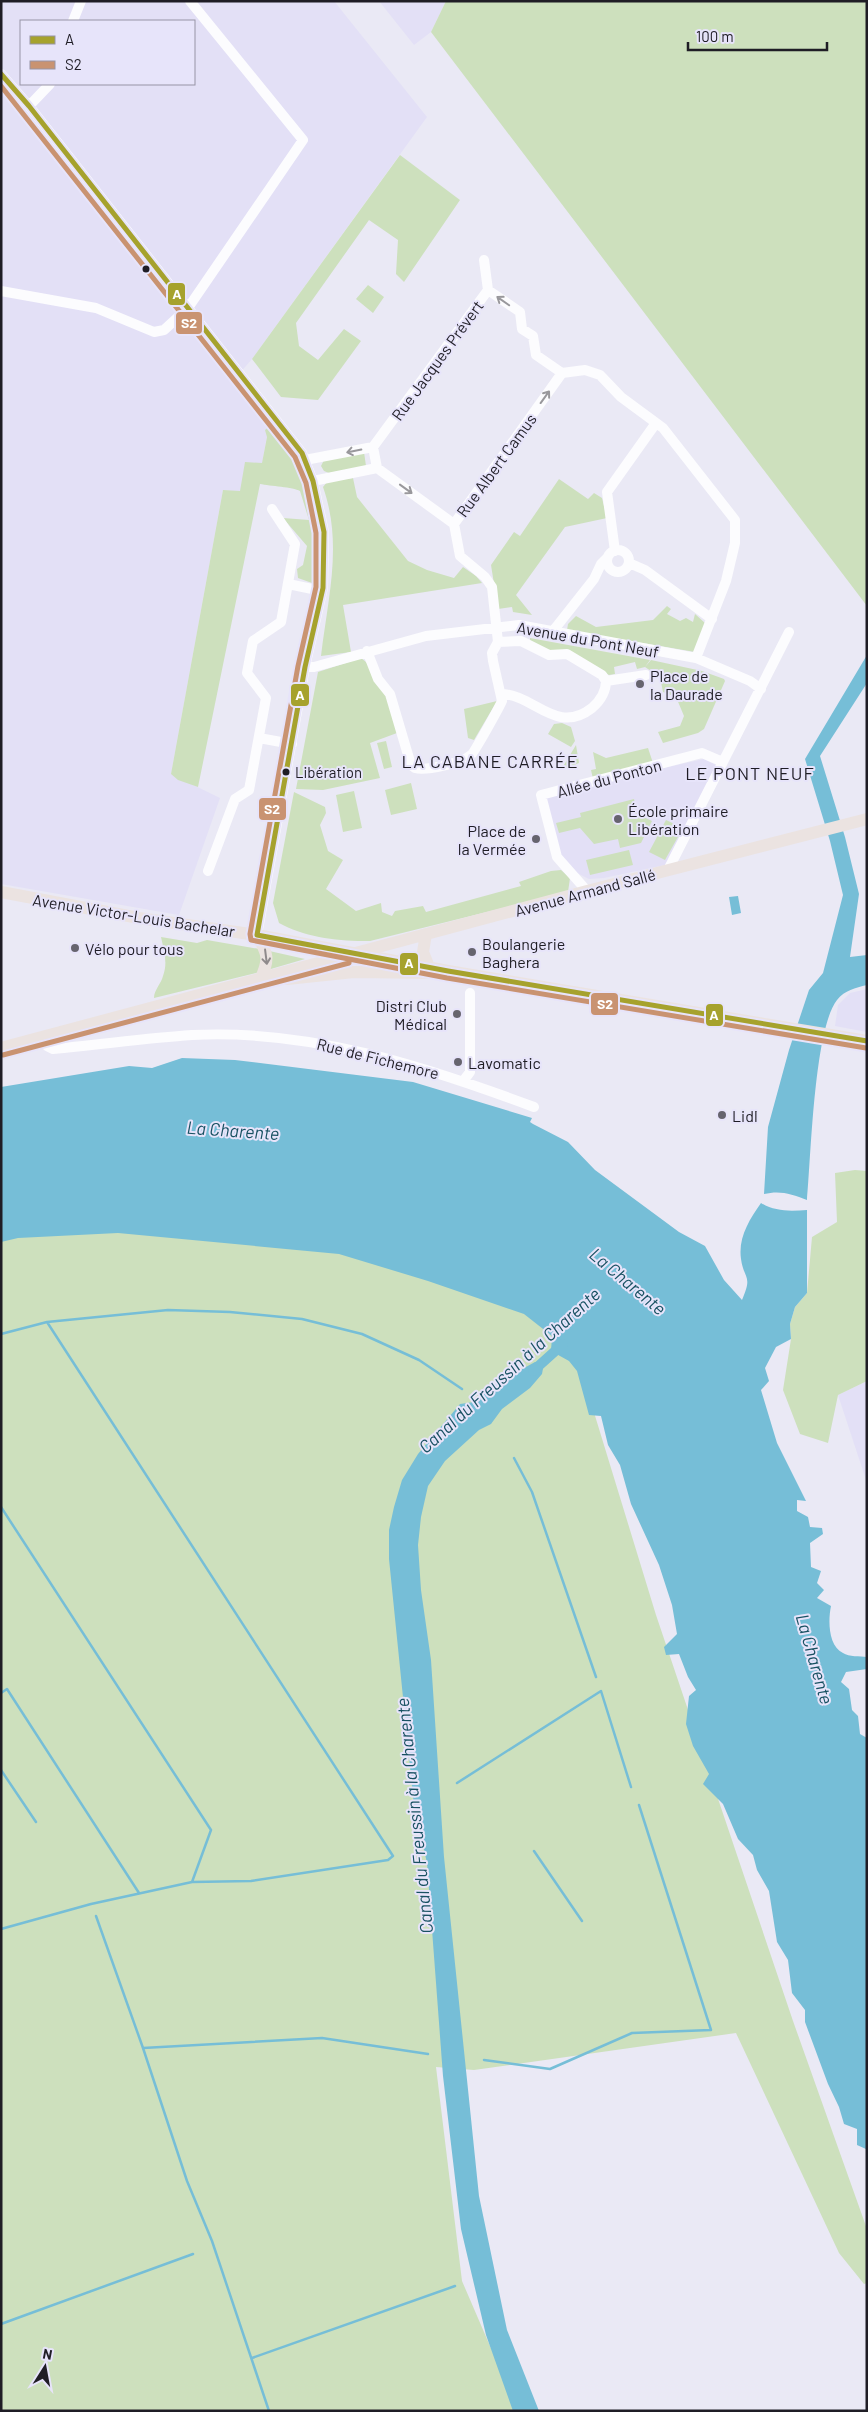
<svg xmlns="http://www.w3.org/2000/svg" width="868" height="2412" font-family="Barlow,sans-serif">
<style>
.built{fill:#e3e0f6;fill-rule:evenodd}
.green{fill:#cde0bd}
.water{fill:#76bed7}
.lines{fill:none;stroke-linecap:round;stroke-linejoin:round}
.stream{stroke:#76bed7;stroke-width:2.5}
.canal{stroke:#76bed7;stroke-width:10}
.minor{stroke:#fcfcfe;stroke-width:10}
.major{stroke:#ebe3e1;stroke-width:12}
.bus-1-casing{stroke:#e7e4fa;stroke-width:9}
.bus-2-casing{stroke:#e7e4fa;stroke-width:9}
.bus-1{stroke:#a6a22d;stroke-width:5}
.bus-2{stroke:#c99371;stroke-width:5}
.oneway{stroke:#99989c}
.oneway2{stroke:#8f8a8c}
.bus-dot{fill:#1f1d25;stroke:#e7e4fa;stroke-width:2}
.poi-dot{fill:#66646e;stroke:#e7e4fa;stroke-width:2}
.labels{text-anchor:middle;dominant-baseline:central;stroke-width:4;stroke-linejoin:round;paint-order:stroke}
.bus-label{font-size:15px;fill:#1f1d25;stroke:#e7e4fa;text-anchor:start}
.street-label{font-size:16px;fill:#1f1d25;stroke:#e7e4fa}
.poi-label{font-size:16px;fill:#1f1d25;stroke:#e7e4fa;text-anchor:start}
.neighbourhood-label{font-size:18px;letter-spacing:1px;fill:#1f1d25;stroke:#e7e4fa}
.water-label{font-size:18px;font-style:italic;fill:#185162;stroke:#e7e4fa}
.line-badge{stroke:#e7e4fa;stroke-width:2}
.badge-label{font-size:14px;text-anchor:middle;font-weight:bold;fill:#fff}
</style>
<rect width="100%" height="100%" fill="#eae9f5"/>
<path class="built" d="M1,1h333l93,116 -175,242 -19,22 40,42 -6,13 -5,28 -22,28 -17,-2 -52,284 49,24 -41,117 -178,-31zM21,21h173v63h-173z
M379,1h67l-15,31 -17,13z
M704,759l12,6 -51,100 -61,13 -15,1 -26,-13 -22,-71z
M867,989v43l-32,-6 3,-21 12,-12z
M867,1381v102l-29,-88z"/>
<path class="green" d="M446,1h421v605l-436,-574z
M400,155l60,45 -56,82 -8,-8 2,-34 -29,-20 -73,103 3,23 19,14 26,-31 17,12 -43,59 -37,-3 -29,-38z
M368,285l16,12 -11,16 -17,-14z
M273,423c40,56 43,90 41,157l-2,3 -14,-5 -1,-9 6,-4 4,-19 -24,-28 26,2 -9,-29c-7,-4 -30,-5 -40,-7l-62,303 -20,-7 -7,-6 52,-284 17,1 5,-29 17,1 5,-26 -2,-7z
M364,452l2,14 -37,7 -5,-2 -3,-5 3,-6z
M353,478l4,19 51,64 19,9 27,8 9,-11 13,9 6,7 -139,22 8,47 -30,4c7,-59 22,-112 2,-169l4,-5z
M559,479l29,20 6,-6 8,5 5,20 -42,9 -49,68 16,20 -19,-3 -1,-5 -14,2 -7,-44 23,-33 6,4z
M667,606l4,3 -4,5 13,7 6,-3 7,4 2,-8 10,9 -10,29 -128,-22 1,-6 8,-8 20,11 57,-7z
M530,638l120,22 -5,7 -8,2 -2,-7 -21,5 1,7 -6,1 -36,-22h-23l-20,-12z
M361,658c23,17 30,50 36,75l-27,10 10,35 -57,12 -27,-1 22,-117z
M651,660l51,11 22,8 1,2 -21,48 -6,4 -35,10 -5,-11 22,-6 4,-10 -8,-19 -13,-5 -3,-15 -15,-10z
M497,701l-23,39 -6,-2 -4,-29z
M562,723l9,4 4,14 -4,6 -23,-13 6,-10z
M386,741l6,26 -8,2 -7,-26z
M576,745l3,18 -18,7z
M648,748l5,15 -60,16 -2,-9 5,-1 -3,-17 13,6z
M411,783l6,26 -26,6 -6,-25z
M354,791l8,37 -19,4 -7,-37z
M294,792l31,15 1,6 -6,12 8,26 15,9 -17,29 30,22 25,-8 1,9 10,4 3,-5 28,-5 3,6 95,-26 -2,-4 32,-11 10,-1 9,8 -2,14 -198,49c-29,1 -66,-4 -91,-18l-6,-20z
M634,799l3,15 15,7 -11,22 -21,5 -2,-9 -24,5 -14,-16 -21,5 -3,-10 25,-6 -1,-4z
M666,820l17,8 -18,32 -16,-8z
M629,850l4,15 -43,10 -4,-15z
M161,937l36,6 10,-3 58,10 40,9 -41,12 -110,27c0,-8 7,-14 9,-22 5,-13 1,-25 -2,-39z
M855,1170l12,1v210l-29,14 -10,48 -28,-9 -17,-44 8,-51 -1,-15 5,-17 12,-14 5,-56 25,-15 -2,-49z
M348,1217l222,117 86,281 137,406 74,208v54l-3,1 -25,-31 -103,-220 -262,37 -38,-3 26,214 56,130h-517v-1188z"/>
<path class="water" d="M867,655v28l-47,73 25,81 14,57 -9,63 17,-2v30c-12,3 -22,5 -30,15 -23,29 -26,159 -30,200 -15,-6 -27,-10 -43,-6l4,-67 21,-77 20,-60 14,-17 20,-78 -13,-54 -25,-82z
M738,896l3,17 -9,2 -3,-18z
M182,1058l53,2 178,22 119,36 -2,4 3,2 35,18 27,28 84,62 26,14 19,34 18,20c11,-25 2,-20 -1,-41 -3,-21 8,-39 20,-56 14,9 30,8 46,7v83l-12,14 -5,17 1,15 -15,8 -11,21 4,13 -8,9 16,53 29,58 -9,-1v11l11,6 2,10 12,1 1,6 -13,9 1,24 10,4 -4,12 7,7 -7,8 14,8c-3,14 -3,40 12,47 6,4 17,3 24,4v12l-21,3 -5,10 8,7 3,21 6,6 2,18 7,4v427l-1,-16 -9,-4v-16l-13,-5 -5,-17 -11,-23 -23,-62v-12l-13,-17 -4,-33 -11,-18 -8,-51 -12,-21 -4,-15 -15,-16 -15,-35 -20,-20 6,-10 -16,-28 -7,-22 3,-28 7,-6 -8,-13 -9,-23 -13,1 -2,-8 13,-13 -5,-29 -13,-40 -28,-61 -11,-39 -12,-20 -7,-29 -12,-1 -12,-44 -8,-10 -18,-10 1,-15 -28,-22 -96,-33 -89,-27 -221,-21 -100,5 -17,4v-155l128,-21 23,2z
M535,1362l9,1 -2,11 -12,14 -28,21 -11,15 -12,6 -34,31 -17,25 -7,31 -3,28 3,45 10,70 13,197 35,339 28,134 32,81h-26l-27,-76 -25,-106 -18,-153 -16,-213 -13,-57 -25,-247v-29l5,-23 8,-27 16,-26 42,-50 14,-2 10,-12z"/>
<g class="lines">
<path class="stream" d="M47,1322l121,-12 62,2 72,7 60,15 57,26 43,29
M1,1334l46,-12 346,534 -5,4 -137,21 -59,1
M514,1458l18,34 64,185
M1,1507l210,323 -19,52 -101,22 -90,25
M1,1693l6,-4 132,204
M1,1770l35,52
M457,1783l144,-92 30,96
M534,1851l48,70
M96,1916l47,132
M484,2060l66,9 82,-36 79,-3 -72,-225
M1,2324l192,-70
M252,2358l203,-72
M269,2411l-57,-170 -25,-60 -44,-133 179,-10 106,16"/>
<path class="canal" d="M533,1371l30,-27"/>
<path class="minor" d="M73,21l8,-20
M1,74l28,32 273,347 11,28 11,51 -1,56 -18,79 -48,268
M29,106l21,-22
M484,260l4,30
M1,291l95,17 58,24 10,-2 24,-22 115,-168 -113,-139
M562,373l23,-3 15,5 21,22 42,31 72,92v23l-9,38 -30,77
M373,447l4,21
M305,460l68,-13 115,-157 32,22 2,17 11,7 3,19 26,18
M313,481l64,-13 77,56 108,-151
M607 561a11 11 0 1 1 22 0a11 11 0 1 1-22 0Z
M615,551l-8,-59 49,-69
M629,563l16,7 67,49
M288,584l34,7
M553,631l41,-52 7,-15 6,-6
M498,642l23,-1 28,14 18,-1 35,21 4,6
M367,651l11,28 12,15 21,71 4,3c11,3 47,-5 56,-13 3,-2 29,-49 31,-54l-9,-40 -1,-8 6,-11 -6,-55 -7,-10 -25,-21 -6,-32
M305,667h9l112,-31 93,-11 177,33 54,23 11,8
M501,694c33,0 55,42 91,14 8,-7 14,-16 14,-27l40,-6
M259,738l33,6
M668,870l121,-238
M208,871l27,-72 14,-9 17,-92 -19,-25 6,-32 28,-19 14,-78 -23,-35
M587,891l-30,-34 -16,-62 161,-42 21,9
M45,1037l2,9 6,3c46,-4 93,-11 139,-14 119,-6 232,31 342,72
M464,1080l6,-8v-79"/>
<path class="major" d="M1,892l138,26 118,17 191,36 419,70
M426,934l-3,18 6,15
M257,935c11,19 13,24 3,45
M287,979l67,-7 78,1
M1,1048l586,-157 280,-72"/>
<g class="bus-1-casing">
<path id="bus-1" d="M1,74l28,32 273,347 11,28 11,51 -1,56 -18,79 -48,268
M257,935l191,36 419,70"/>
</g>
<g class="bus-2-casing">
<path id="bus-2" d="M1,86l294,371 11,26 10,50v54l-18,79 -48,268 1,6 196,38 419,70
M3,1055l346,-92"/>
</g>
<use href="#bus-1" class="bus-1"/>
<use href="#bus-2" class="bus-2"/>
</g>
<defs><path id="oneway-shaft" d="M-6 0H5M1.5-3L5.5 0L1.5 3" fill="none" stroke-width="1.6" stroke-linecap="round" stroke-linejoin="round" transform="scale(1.25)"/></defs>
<g class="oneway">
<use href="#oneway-shaft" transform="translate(503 301) rotate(-145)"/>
<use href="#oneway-shaft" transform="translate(545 397) rotate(-54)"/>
<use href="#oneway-shaft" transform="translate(354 451) rotate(169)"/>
<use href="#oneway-shaft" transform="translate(406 489) rotate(36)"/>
</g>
<use class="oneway2" href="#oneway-shaft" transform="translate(266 957) rotate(83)"/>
<g class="bus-dot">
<circle cx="146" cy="269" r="4.5"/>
<circle cx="286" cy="772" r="4.5"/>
</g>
<g class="poi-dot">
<circle cx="640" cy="684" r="5"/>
<circle cx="618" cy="819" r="5"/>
<circle cx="536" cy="839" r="5"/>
<circle cx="75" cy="948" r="5"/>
<circle cx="472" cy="952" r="5"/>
<circle cx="457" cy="1014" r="5"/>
<circle cx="458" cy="1062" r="5"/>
<circle cx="722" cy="1115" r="5"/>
</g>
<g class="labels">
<g class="bus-label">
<text x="295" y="772">Libération</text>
</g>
<g class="street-label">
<text transform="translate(437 360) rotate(-54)">Rue Jacques Prévert</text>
<text transform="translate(496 465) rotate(-54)">Rue Albert Camus</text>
<text transform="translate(588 639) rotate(10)">Avenue du Pont Neuf</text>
<text transform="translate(609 778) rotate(-15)">Allée du Ponton</text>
<text transform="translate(585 892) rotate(-15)">Avenue Armand Sallé</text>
<text transform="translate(134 915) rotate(9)">Avenue Victor-Louis Bachelar</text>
<text transform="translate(378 1058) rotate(14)">Rue de Fichemore</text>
</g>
<g class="poi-label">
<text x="650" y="675">Place de<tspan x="650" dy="18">la Daurade</tspan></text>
<text x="628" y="810">École primaire<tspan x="628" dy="18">Libération</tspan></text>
<text x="526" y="830" text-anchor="end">Place de<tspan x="526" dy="18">la Vermée</tspan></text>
<text x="482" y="943">Boulangerie<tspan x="482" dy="18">Baghera</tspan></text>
<text x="85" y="948">Vélo pour tous</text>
<text x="447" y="1005" text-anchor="end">Distri Club<tspan x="447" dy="18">Médical</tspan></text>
<text x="468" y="1062">Lavomatic</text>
<text x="732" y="1115">Lidl</text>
</g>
<g class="neighbourhood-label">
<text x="490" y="761">LA CABANE CARRÉE</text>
<text x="750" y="773">LE PONT NEUF</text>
</g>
<g class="water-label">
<text transform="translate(233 1130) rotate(4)">La Charente</text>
<text transform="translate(628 1281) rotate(40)">La Charente</text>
<text transform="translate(509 1370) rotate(-42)">Canal du Freussin à la Charente</text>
<text transform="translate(815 1659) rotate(74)">La Charente</text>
<text transform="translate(414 1816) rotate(-96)">Canal du Freussin à la Charente</text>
</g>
</g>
<g class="line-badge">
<rect x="167" y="282" width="19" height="24" rx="5" fill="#a6a22d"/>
<rect x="175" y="311" width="28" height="24" rx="5" fill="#c99371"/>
<rect x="290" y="683" width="20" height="24" rx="5" fill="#a6a22d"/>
<rect x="258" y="797" width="29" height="24" rx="5" fill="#c99371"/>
<rect x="399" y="952" width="20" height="24" rx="5" fill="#a6a22d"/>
<rect x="590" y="992" width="29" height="24" rx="5" fill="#c99371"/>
<rect x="705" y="1003" width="19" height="24" rx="5" fill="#a6a22d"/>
</g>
<g class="badge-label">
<text x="177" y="299">A</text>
<text x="189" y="328">S2</text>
<text x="300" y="700">A</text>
<text x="272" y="814">S2</text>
<text x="409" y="968">A</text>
<text x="605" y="1009">S2</text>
<text x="714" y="1020">A</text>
</g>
<rect width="868" height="2412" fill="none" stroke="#1f1d25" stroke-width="5"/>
<rect x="20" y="20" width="175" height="65" fill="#e7e4fa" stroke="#9794a5"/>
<rect x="30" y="36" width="25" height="8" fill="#a6a22d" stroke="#9794a5"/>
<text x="65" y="45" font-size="15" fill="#1f1d25">A</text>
<rect x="30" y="61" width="25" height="8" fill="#c99371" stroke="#9794a5"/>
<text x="65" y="70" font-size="15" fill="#1f1d25">S2</text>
<g transform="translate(45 2367) rotate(11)" stroke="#e7e4fa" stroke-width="4" paint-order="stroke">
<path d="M0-4L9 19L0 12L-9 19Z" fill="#1f1d25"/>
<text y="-8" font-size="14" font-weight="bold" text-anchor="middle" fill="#1f1d25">N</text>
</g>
<path d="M688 42v8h139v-8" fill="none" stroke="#1f1d25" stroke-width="2.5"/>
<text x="696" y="42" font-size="15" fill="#1f1d25" stroke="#e7e4fa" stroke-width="4" paint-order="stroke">100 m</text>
</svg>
